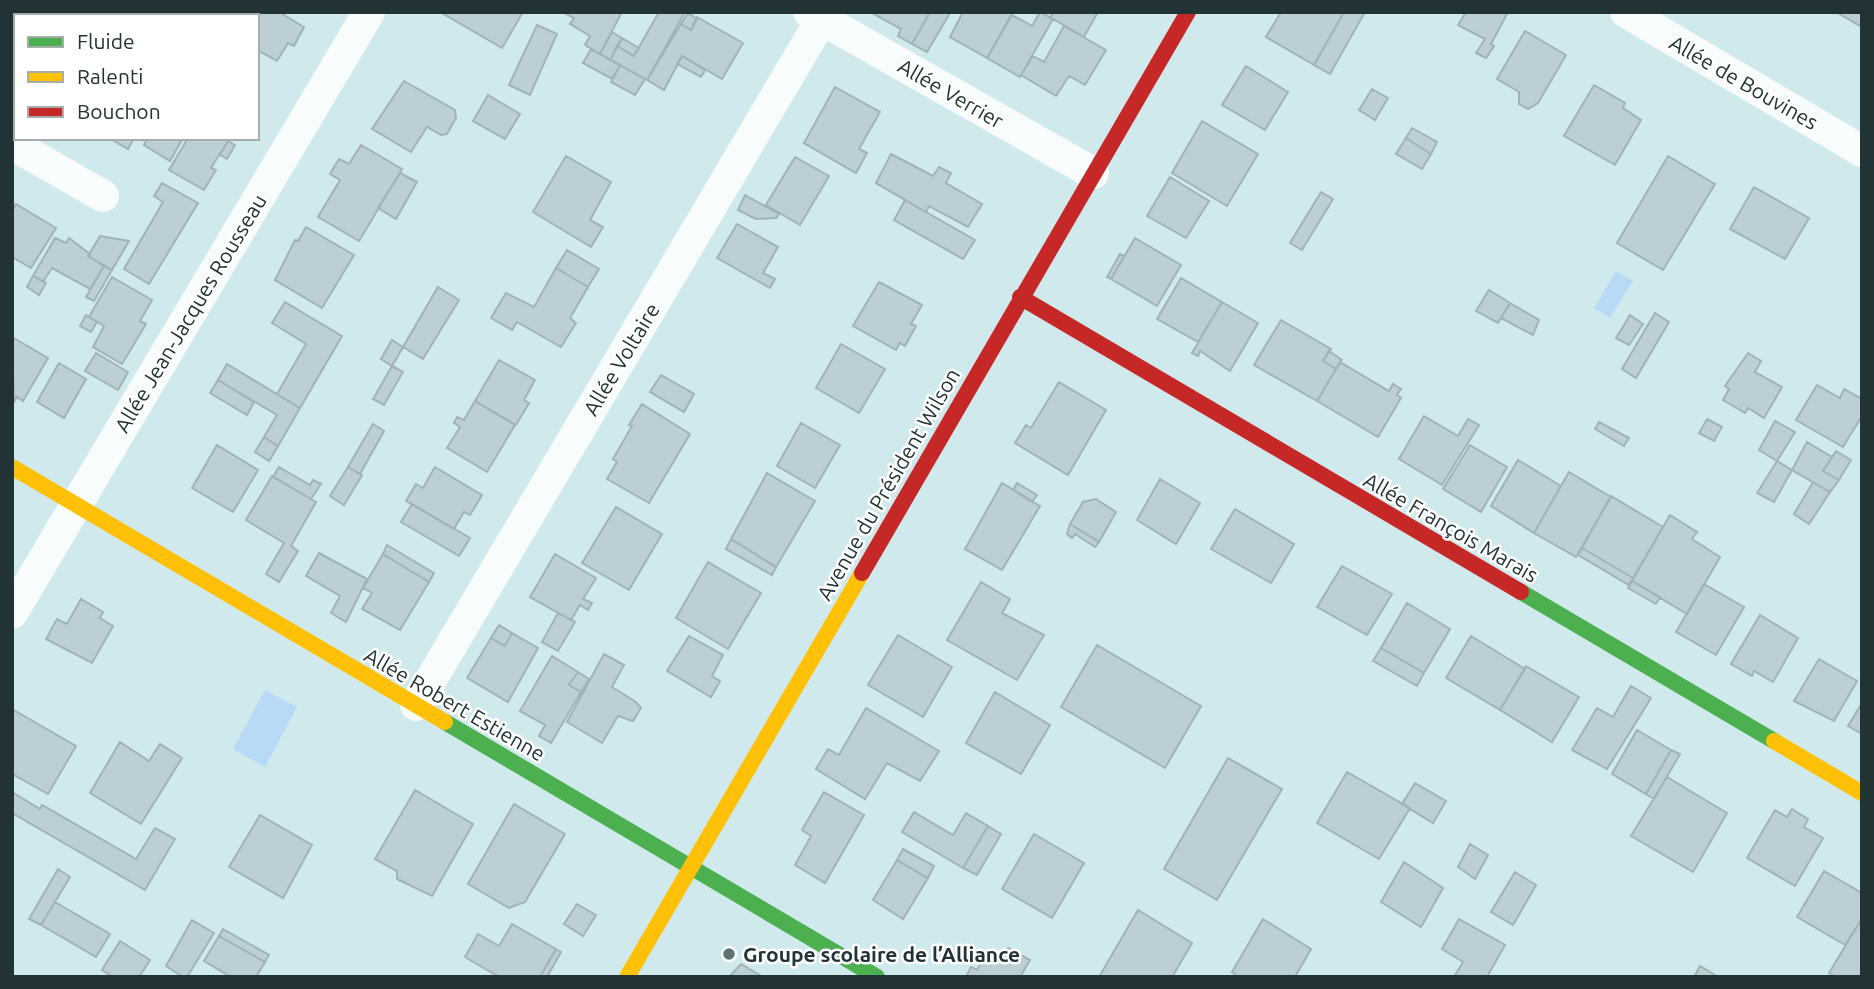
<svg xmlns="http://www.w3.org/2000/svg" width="1874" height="989" font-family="Ubuntu,sans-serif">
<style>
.water{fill:#b8daf7}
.building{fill:#bccfd4;stroke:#a1b3b7;stroke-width:2}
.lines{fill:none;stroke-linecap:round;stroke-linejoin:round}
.street{stroke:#f8fcfc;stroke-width:32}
.fast{stroke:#4caf50;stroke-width:16}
.slow{stroke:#ffc107;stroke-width:16}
.jam{stroke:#c62828;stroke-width:16}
.poi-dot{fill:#5e7375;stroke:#fff;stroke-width:2.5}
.labels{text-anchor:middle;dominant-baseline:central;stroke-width:5;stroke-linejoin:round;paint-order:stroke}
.street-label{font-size:21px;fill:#213335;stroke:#fff}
.poi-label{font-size:21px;font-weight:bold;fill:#213335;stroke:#fff;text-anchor:start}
</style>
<rect width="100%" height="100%" fill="#d0e9ec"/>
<path class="water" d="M1616,271l17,10 -23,37 -16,-10z
M265,690l32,17 -32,60 -32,-18z"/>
<path class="building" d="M17,12h17l-2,4h-16v68l-4,-3v-60z
M254,12h25l25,15 -10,19 -6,-3 -11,18 -20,-11v-34h-5z
M440,12h83l-21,36z
M563,12h59l-22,42 -15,-9 5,-9 -20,-12 4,-6z
M659,12h26l-38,68 -37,-20 7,-14 17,10z
M930,12l20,1 -23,39 -15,-8z
M930,12l-18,32 -14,-8 3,-7 -29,-16z
M1013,12l-26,46 -37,-21 13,-25z
M1040,12l13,7 -33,58 -33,-19 25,-43 20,11z
M1053,12h45l-14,25 -31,-18 -3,-1z
M1281,12h63l-30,53 -48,-28z
M1344,12h21l-35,62 -16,-9z
M1466,12h42l-17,32 3,2 -8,12 -10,-5 9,-14 -27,-14z
M1836,12h26v15z
M688,13l9,6 -6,11 -10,-6z
M697,17l46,26 -21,36 -40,-23 -18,34 -17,-10 34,-56 10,6z
M537,25l20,9 -27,61 -21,-10z
M1064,26l42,24 -21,35 -16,-9 -13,20 -35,-21 12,-19 11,6z
M1525,31l41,24 -28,48 -10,6 -9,-5v-12l-22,-13z
M612,32l10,6 -12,22 -10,-6z
M622,38l17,10 -5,8 -17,-10z
M591,49l29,16 -8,14 -29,-16z
M682,56l23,14 -4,7 -24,-13z
M620,65l25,14 -10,16 -24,-13z
M1246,66l42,26 -23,38 -43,-25z
M404,81l51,29 1,8 -9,16 -6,1 -14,-8 -16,25 -39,-23z
M1594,85l31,18 -2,5 18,12 -26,45 -51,-29z
M835,87l45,25 -21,37 8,4 -11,20 -52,-30z
M1372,89l16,9 -13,22 -16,-10z
M488,95l32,19 -15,25 -32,-18z
M1202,121l56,33 -31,52 -55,-33z
M1412,128l25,14 -6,12 -25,-16z
M109,138h25l-6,11z
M148,138h35l-13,23 -26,-16z
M188,138h42l-19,30 5,2 -12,20 -35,-20z
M1406,138l25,16 -9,15 -26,-15z
M228,141l7,4 -8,14 -7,-4z
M361,145l41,24 -43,72 -41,-24 22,-37 -10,-6 9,-15 10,5z
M891,154l42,22 6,-9 12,6 -5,10 36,21 -14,23 -39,-21 -3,6 -50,-29z
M566,156l45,26 -21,38 13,7 -12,20 -58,-35z
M1668,156l47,28 -52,86 -46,-27z
M795,157l34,19 -29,49 -34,-20z
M400,173l17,9 -21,37 -18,-11z
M1170,177l39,24 -23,37 -39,-22z
M162,183l36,20 -49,81 -25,-15 39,-67 -9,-6z
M1754,187l55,31 -24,41 -55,-30z
M1321,192l12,7 -31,51 -12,-7z
M745,195l34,19 -3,4 -20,1 -18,-9z
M905,200l70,40 -12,19 -69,-39z
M16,204l40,24 -25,40 -19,-11v-46z
M737,224l41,23 -15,26 12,6 -5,9 -53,-30z
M306,227l48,28 -32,53 -47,-28 20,-40 3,1z
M100,236l29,5 -17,29 -24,-14z
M55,238l11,5 3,-5 21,16 -2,2 16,10 -14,23 -38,-21 -9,14 -10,-6z
M1135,238l46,27 -24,41 -46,-27z
M567,250l32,19 -11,18 -32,-19z
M1120,254l4,2 -13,23 -4,-2z
M104,266l8,4 -18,31 -8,-4z
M556,268l32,19 -18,31 6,5 -15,24 -44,-25 -5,8 -21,-12 15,-25 28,14z
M33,276l13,7 -7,12 -12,-8z
M112,277l40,23 -12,21 6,3 -24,40 -29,-17 11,-21 -15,-9z
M1181,278l41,24 -24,40 -41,-23z
M879,282l43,23 -11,19 5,2 -11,20 -5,-3 -4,7 -43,-24z
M438,287l21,13 -36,59 -20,-12z
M1489,290l21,13 -12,20 -22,-12z
M285,302l57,34 -42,72 -23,-14 29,-50 -34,-21z
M1222,302l36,21 -28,48 -30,-20 -2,5 -6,-3z
M1510,303l29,17 -6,15 -32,-17z
M1655,313l14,9 -33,56 -14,-9z
M86,315l11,7 -6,10 -11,-6z
M1630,315l13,9 -14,21 -13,-7z
M1281,320l50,29 -8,12 13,8 -19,32 -63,-36z
M12,337l36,21 -25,43 -6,-4 -3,5z
M392,340l11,7 -11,19 -11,-7z
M841,344l44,25 -26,44 -43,-25z
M1329,351l13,9 -6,9 -13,-8z
M96,353l32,19 -10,18 -33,-19z
M1748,353l13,8 -6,11 27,15 -18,31 -16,-10 -3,5 -22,-13 6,-11 -4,-3z
M499,360l36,20 -11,20 5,3 -13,22 -41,-24z
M1340,362l49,29 4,-7 8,5 -4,6 4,3 -23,39 -61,-36z
M59,363l27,16 -22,39 -27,-16z
M227,364l73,44 -22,38 -14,-9 13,-22 -59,-35z
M392,366l11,6 -19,33 -11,-6z
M661,375l33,19 -10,18 -34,-20z
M218,380l36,22 -7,13 -37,-22z
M1059,382l47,28 -38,65 -53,-32 11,-18 5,3z
M1817,385l23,13 4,-9 18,10v17l-19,31 -47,-27z
M475,401l40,24 -28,47 -40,-24 13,-21 -6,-4 3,-6 7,3z
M642,404l48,30 -41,69 -42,-24 10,-17 -4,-3 19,-33 -3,-1z
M1424,416l34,20 10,-17 11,6 -37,60 -43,-26z
M1707,419l15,8 -8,14 -15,-8z
M1775,421l20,11 -18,29 -18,-11z
M1599,422l30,16 -5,8 -29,-17z
M801,423l39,22 -25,43 -38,-22z
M373,424l11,7 -24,43 -12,-7z
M264,437l14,9 -9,15 -14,-9z
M1807,442l25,15 -9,14 16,9 -9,12 -38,-22z
M217,445l41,25 -25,42 -41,-24z
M1470,445l37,22 -26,45 -38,-23z
M1836,451l15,9 -12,20 -16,-9z
M1518,460l43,26 -27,47 -43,-27z
M1777,461l15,9 -18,32 -17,-9z
M279,467l31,18 3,-5 8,4 -10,15 -38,-22z
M348,467l14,8 -18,30 -14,-9z
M435,467l47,28 -12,20 -6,-3 -10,17 -48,-28 10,-17 7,4z
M1569,472l42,25 -35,60 -42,-24z
M767,473l48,28 -39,66 -45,-28z
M272,476l44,26 -25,44 7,5 -19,31 -13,-8 18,-31 -38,-23z
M1160,479l40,24 -24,41 -39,-24z
M1813,482l17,10 -21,32 -15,-10z
M1002,483l38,23 -38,64 -37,-21z
M1017,483l20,12 -5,7 -19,-12z
M1611,496l52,31 -30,51 -51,-30z
M1096,499l20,13 -17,30 -29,-18 13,-22z
M412,504l58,34 -11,18 -58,-34z
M616,507l46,27 -33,56 -47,-27z
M1235,509l59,35 -23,39 -60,-34z
M1670,515l27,17 -5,7 28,18 -33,57 -55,-33z
M1070,524l29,18 -4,5 -20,-13 -3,4 -5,-4z
M731,539l45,28 -4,8 -46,-26z
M387,545l47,28 -5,9 -46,-28z
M1582,548l51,30 -4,7 -51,-30z
M319,553l48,26 -21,43 -15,-9 9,-17 -34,-20z
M383,554l46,28 -29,48 -38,-21 10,-16 -9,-5z
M555,554l41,24 -13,21 9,4 -4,7 -8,-5 -9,15 -41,-23z
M708,562l53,31 -33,56 -52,-31z
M1342,566l50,28 -25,41 -50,-28z
M1632,581l28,16 -4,7 -28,-16z
M981,582l29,17 -8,14 42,22 -27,45 -70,-40z
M1704,584l40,23 -28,48 -40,-23z
M81,599l22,13 -3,6 13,8 -21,37 -46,-24 11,-20 10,5z
M1407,603l43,26 -26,44 -43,-25z
M558,613l17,9 -17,29 -16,-9z
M1760,615l38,23 -25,44 -19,-11 -2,5 -21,-12z
M499,625l13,8 -7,13 -14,-8z
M512,633l26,15 -30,54 -41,-24 24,-40 14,8z
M898,635l54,32 -29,50 -55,-32z
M689,636l34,19 -11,21 8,5 -9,16 -44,-26z
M1471,636l54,33 -25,41 -54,-32z
M1097,645l104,61 -36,62 -104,-61z
M1381,648l43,25 -7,13 -44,-25z
M604,654l20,11 -12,22 24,15 5,6 -8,13 -15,-5 -16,27 -35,-21z
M552,656l26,16 -9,13 12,7 -30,51 -12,-7 6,-11 -25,-14z
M1819,659l38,22 -23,40 -40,-20z
M1526,666l53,31 -27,45 -52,-32z
M578,672l11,7 -8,13 -12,-7z
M1631,686l20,12 -44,71 -35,-19 25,-42 16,9z
M995,692l55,33 -29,49 -55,-31z
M1862,703v31l-14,-8z
M866,708l73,43 -19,30 -33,-18 -22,36 -49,-30 12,-20 11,6z
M12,709l64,37 -28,48 -36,-20z
M1637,730l34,20 -25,44 -34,-20z
M120,742l29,19 11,-17 22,14 -41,66 -51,-31z
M1671,750l9,4 -26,45 -8,-5z
M1228,758l54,31 -65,111 -53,-31z
M1347,772l63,36 -31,51 -62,-36z
M1667,777l60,36 -34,59 -62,-36z
M1415,783l31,18 -13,22 -31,-19z
M415,790l58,34 -41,72 -35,-17v-8l-22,-12z
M12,792l28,17 2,-4 94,54 19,-31 20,11 -30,51 -133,-77z
M824,792l40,23 -39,68 -30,-18 16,-29 -9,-6z
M514,804l51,30 -40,68 -16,6 -41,-24z
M1792,809l16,10 -4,8 19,11 -28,48 -48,-28 28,-48 12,7z
M914,812l39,23 13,-22 22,13 -25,42 -61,-36z
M260,815l52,30 -29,53 -54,-31z
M988,826l13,8 -24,41 -14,-7z
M1034,834l50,29 -32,55 -50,-29z
M1470,844l18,11 -13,24 -17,-12z
M903,849l31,17 -6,12 -31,-18z
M897,860l31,18 -25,41 -30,-19z
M1404,862l39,26 -22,39 -40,-25z
M58,869l12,8 -29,48 -12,-6z
M1824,871l38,22v26l-17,26 -48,-28z
M1515,872l21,13 -23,40 -22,-13z
M55,902l55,32 -14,23 -55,-32z
M577,904l19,11 -13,21 -19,-12z
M1138,910l54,33 -20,34h-73z
M1263,919l48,30 -16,28h-56l-7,-5z
M1459,919l46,26 -18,32h-33l9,-15 -21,-13z
M192,920l22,13 -27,44h-4l-17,-11z
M1861,920l1,57h-26l-7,-4z
M512,924l44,25 -16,28h-41l-34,-20 13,-23 21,12z
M223,929l46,26 -4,7 -46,-26z
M219,936l46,26 -9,15h-25l-27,-16z
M120,941l30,19 -11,17h-26l-11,-7z
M1008,948l22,12 -10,17h-54l5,-10 6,3 10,-17 14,8z
M556,949l5,3 -14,25h-7z
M741,964l22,13h-34z
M1700,966l15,9v2h-21z"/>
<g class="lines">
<path class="street" d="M809,12l284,161
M1626,12l236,139
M12,144l91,52
M12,613l357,-601
M416,705l410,-693"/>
<path class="fast" d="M1521,592l253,149
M445,722l432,255"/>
<path class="slow" d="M12,467l433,255
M1774,741l88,52
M627,977l235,-404"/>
<path class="jam" d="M1020,297l501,295
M862,573l326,-561"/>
</g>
<circle class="poi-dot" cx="729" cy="954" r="7"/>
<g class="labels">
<g class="street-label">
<text transform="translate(1744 82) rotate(30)">Allée de Bouvines</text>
<text transform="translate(951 93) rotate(30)">Allée Verrier</text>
<text transform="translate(190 313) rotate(-59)">Allée Jean-Jacques Rousseau</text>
<text transform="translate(621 359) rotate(-59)">Allée Voltaire</text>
<text transform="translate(888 484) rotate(-60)">Avenue du Président Wilson</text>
<text transform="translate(1451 527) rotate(30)">Allée François Marais</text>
<text transform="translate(455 704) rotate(30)">Allée Robert Estienne</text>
</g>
<g class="poi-label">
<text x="743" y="954">Groupe scolaire de l’Alliance</text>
</g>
</g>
<rect width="1874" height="989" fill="none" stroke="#213335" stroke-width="28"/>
<rect x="14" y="14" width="245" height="126" fill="#ffffff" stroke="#a6adae" stroke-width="2"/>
<rect x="28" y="37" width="35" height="10" fill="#4caf50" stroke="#a6adae" stroke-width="2"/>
<text x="77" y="49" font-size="21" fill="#213335">Fluide</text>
<rect x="28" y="72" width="35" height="10" fill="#ffc107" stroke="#a6adae" stroke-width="2"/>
<text x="77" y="84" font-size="21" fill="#213335">Ralenti</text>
<rect x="28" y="107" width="35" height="10" fill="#c62828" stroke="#a6adae" stroke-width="2"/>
<text x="77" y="119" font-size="21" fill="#213335">Bouchon</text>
</svg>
